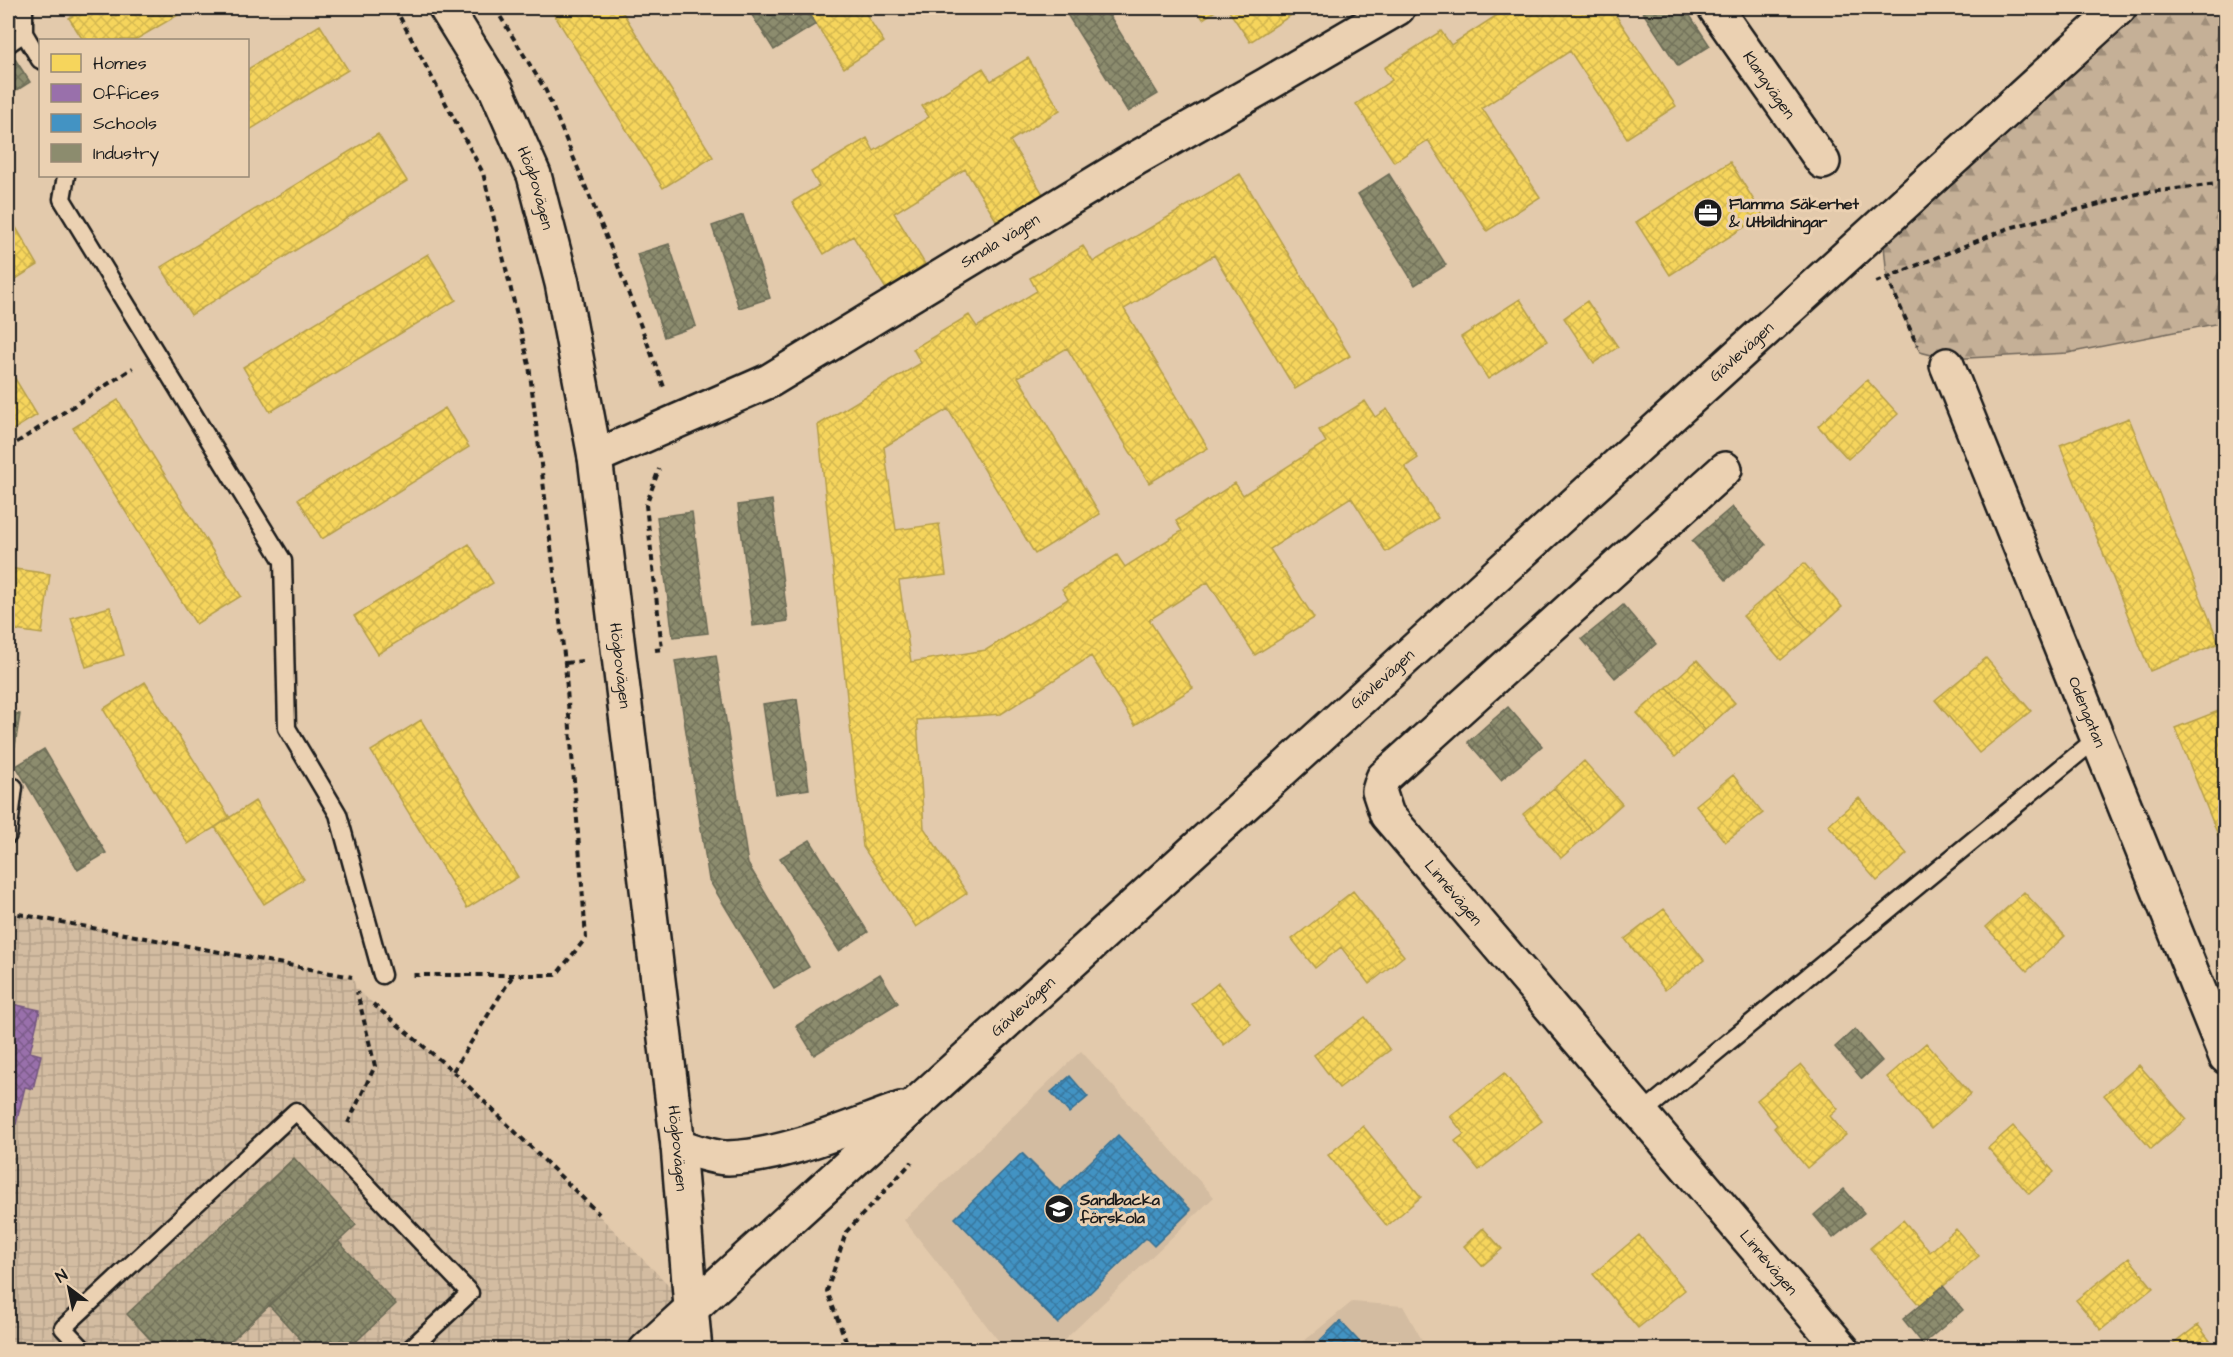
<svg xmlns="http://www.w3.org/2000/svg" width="2233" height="1357" font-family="'Architects Daughter',sans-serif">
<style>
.built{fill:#d3bca1}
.industrial{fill:url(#industrial-grid)}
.forest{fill:url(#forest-firs);stroke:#70665a;stroke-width:1.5}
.homes{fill:url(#homes-cross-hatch);stroke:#b59e49;stroke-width:1.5}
.offices{fill:url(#offices-cross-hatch);stroke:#745780;stroke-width:1.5}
.schools{fill:url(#schools-cross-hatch);stroke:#376f91;stroke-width:1.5}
.industry{fill:url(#industry-cross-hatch);stroke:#6a6a55;stroke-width:1.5}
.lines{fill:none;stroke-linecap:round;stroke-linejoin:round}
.service-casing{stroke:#1c1c1c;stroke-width:21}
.minor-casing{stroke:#1c1c1c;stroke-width:38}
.secondary-casing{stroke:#1c1c1c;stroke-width:38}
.path{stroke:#1c1c1c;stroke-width:4;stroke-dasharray:6 4.5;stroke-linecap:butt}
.service{stroke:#ebd1b2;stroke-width:16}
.minor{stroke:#ebd1b2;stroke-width:33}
.secondary{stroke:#ebd1b2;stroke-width:33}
.labels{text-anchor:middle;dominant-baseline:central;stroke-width:6;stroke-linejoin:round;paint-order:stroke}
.street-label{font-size:16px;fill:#1c1c1c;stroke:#ebd1b2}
.poi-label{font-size:16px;font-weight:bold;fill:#1c1c1c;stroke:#ebd1b2;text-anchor:start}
</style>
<defs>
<pattern id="industrial-grid" width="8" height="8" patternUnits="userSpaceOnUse" patternTransform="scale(1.5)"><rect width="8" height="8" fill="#d3bca1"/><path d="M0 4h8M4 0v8" fill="none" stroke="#b5a18a"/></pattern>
<pattern id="forest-firs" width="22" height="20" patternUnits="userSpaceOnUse" patternTransform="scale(1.5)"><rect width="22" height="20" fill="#c5b097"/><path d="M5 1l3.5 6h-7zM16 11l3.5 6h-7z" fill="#9f8e7a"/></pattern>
<pattern id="homes-cross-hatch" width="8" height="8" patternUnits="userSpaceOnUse" patternTransform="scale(1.5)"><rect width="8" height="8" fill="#f6d55c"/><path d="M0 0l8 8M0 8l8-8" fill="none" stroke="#d2b64f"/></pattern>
<pattern id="offices-cross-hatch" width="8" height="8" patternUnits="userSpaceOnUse" patternTransform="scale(1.5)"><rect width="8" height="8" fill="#9970ab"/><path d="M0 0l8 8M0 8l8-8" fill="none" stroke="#7c5b8a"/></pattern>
<pattern id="schools-cross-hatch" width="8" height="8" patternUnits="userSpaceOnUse" patternTransform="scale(1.5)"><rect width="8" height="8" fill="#4393c3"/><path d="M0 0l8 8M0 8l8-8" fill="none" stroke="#37779e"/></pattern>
<pattern id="industry-cross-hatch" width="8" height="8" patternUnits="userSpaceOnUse" patternTransform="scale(1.5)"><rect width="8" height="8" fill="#8c8c6e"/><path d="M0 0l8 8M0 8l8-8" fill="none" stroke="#72725a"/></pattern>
</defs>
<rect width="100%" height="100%" fill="#e3caac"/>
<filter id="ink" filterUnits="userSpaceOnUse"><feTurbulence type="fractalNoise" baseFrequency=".0167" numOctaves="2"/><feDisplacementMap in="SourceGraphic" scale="12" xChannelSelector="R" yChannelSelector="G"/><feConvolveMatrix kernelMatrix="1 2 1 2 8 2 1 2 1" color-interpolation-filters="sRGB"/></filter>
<g filter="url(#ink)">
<path class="built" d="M1081,1051l133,146 -159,152h-50l-101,-129z
M1352,1302l51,4 24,43 -134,1z"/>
<path class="industrial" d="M8,912l345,65 3,12 97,82 238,236 -45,42 -638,1z"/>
<path class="forest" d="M2118,8h107v314l-157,31 -121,6 -27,-7 -33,-75 -5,-53z"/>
<path class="homes" d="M87,8h103l-55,32h-52l-14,-22z
M550,8h70l93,149 -50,31z
M806,8h56l22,34 -40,26z
M1196,8h24l-17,11z
M1227,8h75l-52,34z
M1508,8h103l65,98 -49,32 -57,-87 -88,57 58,89 -53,34 -59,-91 -34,22 -38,-58 36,-24 -8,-12 57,-37 10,14z
M320,25l28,45 -100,61v-62z
M1028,58l32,52 -50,31 33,53 -46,28 -32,-53 -71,44 31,51 -39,25 -33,-53 -29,18 -32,-52 27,-16 -8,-14 56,-34 7,13 55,-34 -7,-11 61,-38 8,13z
M378,134l29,47 -216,134 -30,-48z
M1730,162l33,53 -93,60 -34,-53z
M1240,174l110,182 -55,33 -81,-134 -90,54 84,139 -59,35 -82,-135 -49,29 82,137 -65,40 -87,-145 -64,38 12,83 43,-6 7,51 -47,6 12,81 75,-12 82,-51 -6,-10 55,-34 8,12 57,-36 -6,-10 59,-38 8,12 83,-53 -7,-12 46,-29 10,16 12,-8 31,49 -13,9 33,51 -52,34 -35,-55 -81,52 44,69 -59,37 -47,-73 -59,38 44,68 -58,37 -44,-69 -90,58 -84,6 7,108 43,65 -51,34 -53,-80 -45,-422 103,-62 -8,-14 56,-34 8,12 60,-36 -7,-13 53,-32 10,16z
M8,214l30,51 -30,19z
M428,254l28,46 -186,112 -27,-45z
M1520,299l27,42 -59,38 -27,-42z
M1587,301l31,46 -24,16 -30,-45z
M8,367l29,48 -29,18z
M1867,380l31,34 -50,45 -30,-33z
M118,400l123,196 -45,28 -123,-196z
M445,408l24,39 -147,92 -24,-40z
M2129,418l90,225 -69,28 -90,-226z
M469,544l24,39 -115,71 -24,-38z
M1804,563l38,44 -30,27 -38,-44z
M8,568l42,6 -8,60 -34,-5z
M1774,590l38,44 -31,26 -38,-44z
M110,607l14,48 -38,12 -15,-49z
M1986,658l45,53 -52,42 -44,-53z
M1697,660l38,43 -30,27 -38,-43z
M145,682l85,136 -42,26 -85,-135z
M1667,687l38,43 -30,27 -38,-44z
M2226,708v147l-51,-127z
M421,720l97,157 -51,31 -96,-157z
M1584,761l38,43 -30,27 -38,-43z
M1733,775l30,38 -38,29 -29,-37z
M1554,788l38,43 -31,27 -38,-44z
M1859,798l48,56 -30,27 -49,-56z
M255,801l49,78 -40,25 -49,-77z
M1353,891l51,65 -35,28 -28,-37 -26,21 -23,-29z
M2024,892l41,44 -38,35 -41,-44z
M1664,909l40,51 -39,30 -40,-51z
M1218,983l33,41 -27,21 -32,-41z
M1365,1017l25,33 -51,38 -25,-33z
M1926,1043l45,51 -40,35 -44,-52z
M1801,1064l37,45 -8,7 16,19 -39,33 -33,-40 3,-3 -20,-25z
M2139,1065l47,54 -35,30 -47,-54z
M1504,1073l38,48 -63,49 -24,-29 9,-7 -14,-18z
M1363,1126l58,71 -34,29 -59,-71z
M2013,1126l41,46 -25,22 -41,-46z
M1903,1220l27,32 26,-23 23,27 -59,50 -50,-58z
M1483,1228l19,21 -20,17 -18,-20z
M1639,1235l46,55 -47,38 -45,-54z
M2129,1258l24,30 -52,42 -25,-30z
M2198,1325l19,25h-43l-3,-4z"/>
<path class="offices" d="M8,1003l32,7 -10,42 11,3 -8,34 -8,-2 -9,37 -8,-2z"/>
<path class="schools" d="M1070,1076l18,21 -19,16 -18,-21z
M1118,1135l73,75 -37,36 -8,-8 -88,86 -103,-106 67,-65 38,38z
M1340,1321l27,29h-57z"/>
<path class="industry" d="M757,8h49l10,16 -42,26 -24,-38z
M1063,8h42l53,86 -30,18z
M1640,8h45l25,38 -32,20z
M15,59l15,23 -22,14v-32z
M1389,174l57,91 -31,20 -57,-91z
M743,215l27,83 -31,10 -27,-82z
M669,244l27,82 -32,11 -27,-83z
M772,500l16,121 -35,5 -15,-121z
M1732,507l34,38 -20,18 -34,-39z
M692,512l16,121 -35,4 -16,-120z
M1712,524l34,39 -20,17 -34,-39z
M1623,605l33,39 -21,18 -32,-40z
M1603,622l32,40 -20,16 -33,-39z
M716,655l32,209 61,103 -35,21 -65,-108 -34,-219z
M797,699l12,90 -33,5 -13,-90z
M1508,707l34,39 -21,18 -33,-40z
M8,712l12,2 -5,32 -7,-1z
M1488,724l33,40 -20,16 -33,-38z
M44,749l62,104 -28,17 -62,-104z
M810,840l58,92 -29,19 -59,-93z
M880,974l18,29 -84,52 -18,-29z
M1855,1029l27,32 -20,18 -27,-32z
M294,1158l62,67 -135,125h-61l-33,-36z
M1844,1189l20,24 -31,25 -19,-23z
M8,1226l5,1 -5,24z
M338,1241l58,63 -49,46h-37l-41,-45z
M1943,1286l20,24 -40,34 -20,-25z"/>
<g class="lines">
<g class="service-casing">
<path id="service" d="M24,8v25l16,27
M8,44l16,-11
M66,176l-4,23 221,362 4,167 51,86 44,161
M8,786l6,1 -6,48
M1641,1114l455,-375
M84,1350l-21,-22 233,-217 174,182 -61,57"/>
</g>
<g class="minor-casing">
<g id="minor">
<path id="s1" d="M1715,8l108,154"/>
<path id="s2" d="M1947,365l279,692"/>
<path id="s3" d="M595,457l174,-76 366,-222 131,-74 132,-77"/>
<path id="s4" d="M1725,469l-342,309 -4,13 8,24 456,535"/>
<path d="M691,1307l4,43"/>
</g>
</g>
<g class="secondary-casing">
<g id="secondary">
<path id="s5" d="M446,8l50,81 38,86 28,108 33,174 83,689 13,161"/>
<path d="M678,1146c15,4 34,12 50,12 59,-2 118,-30 173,-49"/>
<path id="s6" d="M646,1350l1473,-1342"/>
</g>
</g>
<path class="path" d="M395,8l88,165 46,192 36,298 21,275 -30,37h-145
M495,8l51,83 69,167 49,129
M1887,277l30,68
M1876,282l133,-54 132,-35 85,-10
M8,448l125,-80
M655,650l7,-1 -16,-144 13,-36
M566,663l16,-2
M8,912l344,65
M373,1004l80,67 146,143
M453,1071l60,-96
M348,1123l27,-57 -18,-74
M852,1350l-6,-9 -19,-50 19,-59 66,-70"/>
<use href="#service" class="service"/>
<use href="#minor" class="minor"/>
<use href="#secondary" class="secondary"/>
</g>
</g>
<defs>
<g id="office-disc" transform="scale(1.5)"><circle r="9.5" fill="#1c1c1c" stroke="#ebd1b2"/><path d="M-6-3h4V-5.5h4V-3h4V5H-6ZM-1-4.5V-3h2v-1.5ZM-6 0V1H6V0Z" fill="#fff"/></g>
<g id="school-disc" transform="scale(1.5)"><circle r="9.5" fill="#1c1c1c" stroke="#ebd1b2"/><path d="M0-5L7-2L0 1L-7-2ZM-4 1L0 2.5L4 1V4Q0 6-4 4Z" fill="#fff"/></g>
</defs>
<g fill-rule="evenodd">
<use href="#office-disc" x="1708" y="213"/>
<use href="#school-disc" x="1059" y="1209"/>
</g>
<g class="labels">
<g class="street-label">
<text stroke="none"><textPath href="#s1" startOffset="94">Klangvägen</textPath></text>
<text stroke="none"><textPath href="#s5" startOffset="202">Högbovägen</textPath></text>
<text stroke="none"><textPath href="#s3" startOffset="460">Smala vägen</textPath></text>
<text stroke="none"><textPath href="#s6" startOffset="1482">Gävlevägen</textPath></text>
<text stroke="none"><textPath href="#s5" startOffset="688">Högbovägen</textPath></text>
<text stroke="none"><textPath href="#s6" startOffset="996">Gävlevägen</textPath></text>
<text stroke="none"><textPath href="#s2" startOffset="374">Odengatan</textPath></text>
<text stroke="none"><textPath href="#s4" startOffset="602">Linnévägen</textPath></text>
<text stroke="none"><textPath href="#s6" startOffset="510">Gävlevägen</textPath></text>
<text stroke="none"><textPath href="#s5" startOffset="1174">Högbovägen</textPath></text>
<text stroke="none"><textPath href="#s4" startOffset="1088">Linnévägen</textPath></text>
</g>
<g class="poi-label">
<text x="1729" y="204">Flamma Säkerhet<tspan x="1729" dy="18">&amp; Utbildningar</tspan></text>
<text x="1080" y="1200">Sandbacka<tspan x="1080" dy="18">förskola</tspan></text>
</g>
</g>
<rect width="2233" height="1357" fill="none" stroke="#ebd1b2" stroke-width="30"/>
<rect x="15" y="15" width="2203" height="1327" fill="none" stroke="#1c1c1c" stroke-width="2" filter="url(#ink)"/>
<rect x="39" y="39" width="210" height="138" fill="#ebd1b2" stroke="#988976" stroke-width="1.5"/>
<rect x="51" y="54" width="30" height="18" fill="#f6d55c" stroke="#988976" stroke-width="1.5"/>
<text x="93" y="69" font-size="18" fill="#1c1c1c">Homes</text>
<rect x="51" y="84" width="30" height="18" fill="#9970ab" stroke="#988976" stroke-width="1.5"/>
<text x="93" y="99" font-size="18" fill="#1c1c1c">Offices</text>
<rect x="51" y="114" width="30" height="18" fill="#4393c3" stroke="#988976" stroke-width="1.5"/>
<text x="93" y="129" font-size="18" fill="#1c1c1c">Schools</text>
<rect x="51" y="144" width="30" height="18" fill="#8c8c6e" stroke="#988976" stroke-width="1.5"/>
<text x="93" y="159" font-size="18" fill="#1c1c1c">Industry</text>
<g transform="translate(69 1288) rotate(328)" stroke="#ebd1b2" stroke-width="4.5" paint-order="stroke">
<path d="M0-4.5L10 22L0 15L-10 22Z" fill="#1c1c1c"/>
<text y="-9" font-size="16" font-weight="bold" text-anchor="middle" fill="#1c1c1c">N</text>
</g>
</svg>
